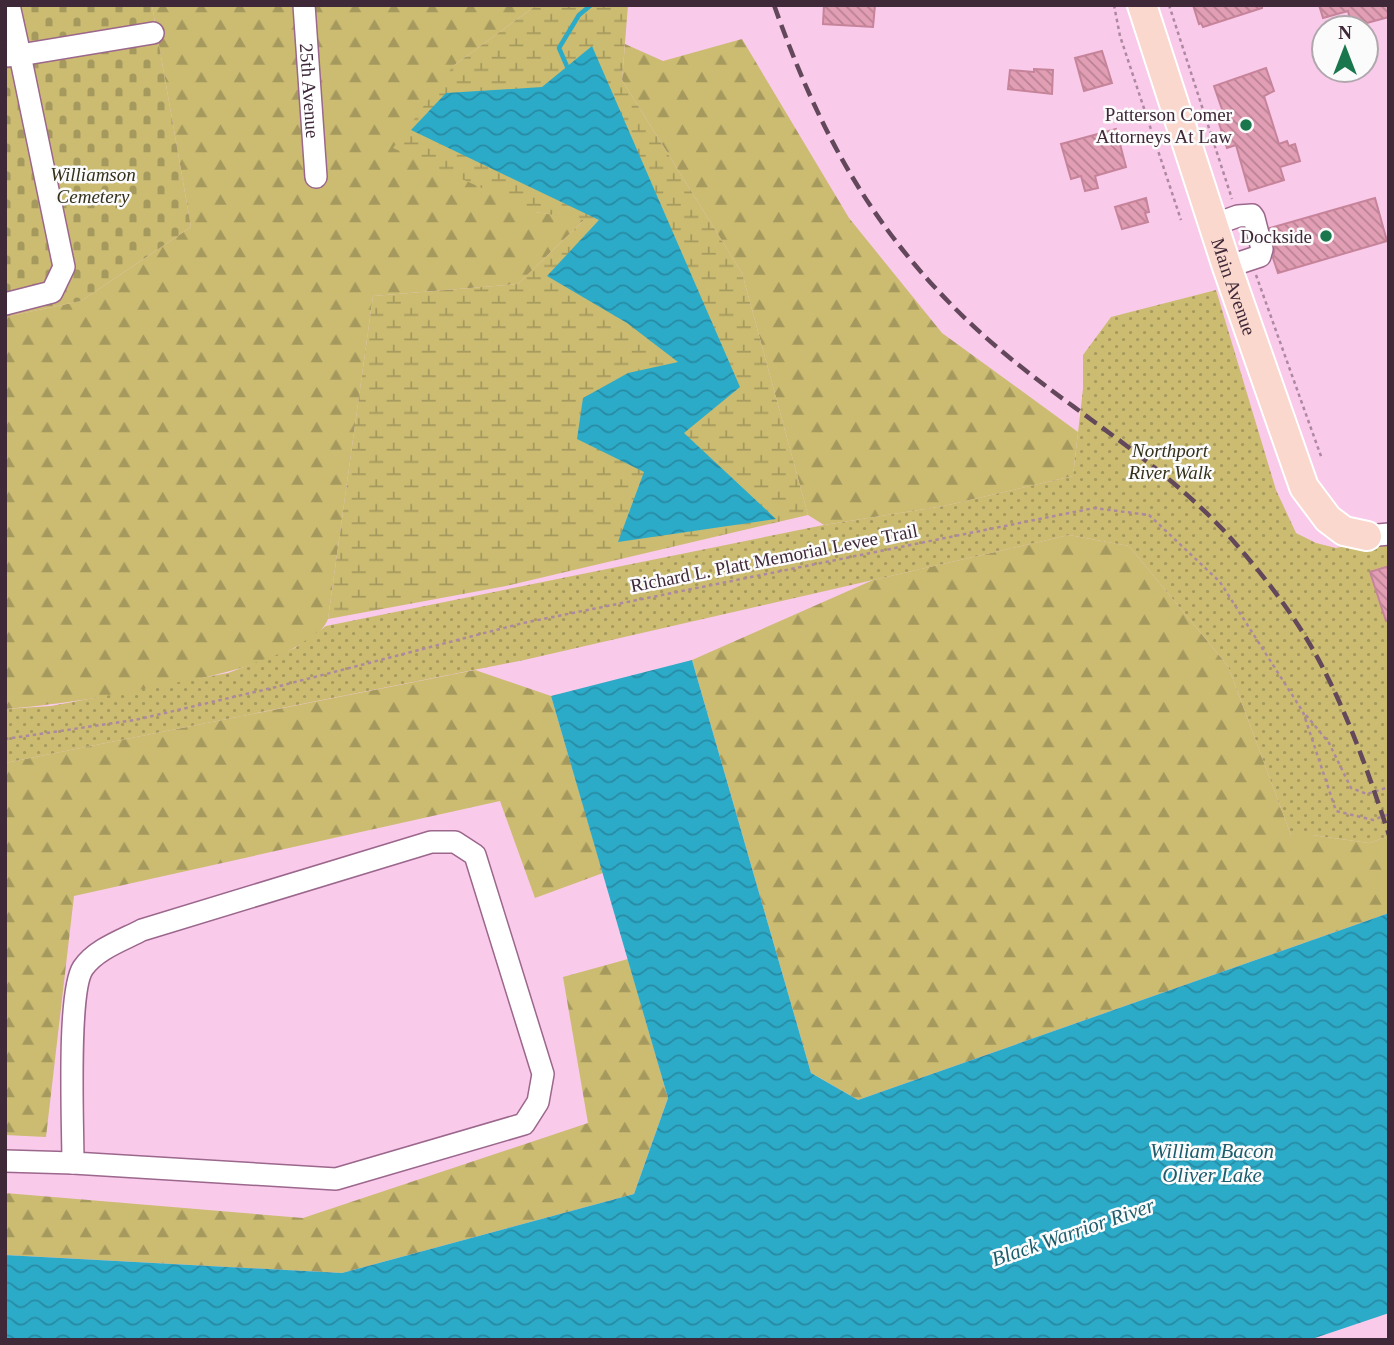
<svg xmlns="http://www.w3.org/2000/svg" width="1394" height="1345" font-family="Georgia,serif">
<style>
.forest{fill:url(#forest-firs)}
.wetland{fill:url(#wetland-marsh)}
.cemetery{fill:url(#cemetery-stones)}
.park{fill:url(#park-dots)}
.water{fill:url(#water-waves)}
.lines{fill:none;stroke-linecap:round;stroke-linejoin:round}
.stream{stroke:#2cabc9;stroke-width:4.5}
.building{fill:url(#building-back-hatch);stroke:#c6849a;stroke-width:2}
.minor-casing{stroke:#9b678c;stroke-width:24}
.major-casing{stroke:#fff;stroke-width:32}
.path{stroke:#ad88a1;stroke-width:2.5;stroke-dasharray:3.5 3.5;stroke-linecap:butt}
.minor{stroke:#fff;stroke-width:21}
.major{stroke:#fad8cd;stroke-width:28}
.rail{stroke:#63475a;stroke-width:4.5;stroke-dasharray:14 7;stroke-linecap:butt}
.poi-dot{fill:#1a774d;stroke:#fbfbfb;stroke-width:2.5}
.labels{text-anchor:middle;dominant-baseline:central;stroke-width:5;stroke-linejoin:round;paint-order:stroke}
.street-label{font-size:19px;fill:#3f2838;stroke:#fbfbfb}
.poi-label{font-size:19px;fill:#3f2838;stroke:#fbfbfb;text-anchor:end}
.park-label{font-size:19px;font-style:italic;fill:#34301b;stroke:#fbfbfb}
.water-label{font-size:21px;font-style:italic;fill:#1c5d6d;stroke:#fbfbfb}
</style>
<defs>
<pattern id="forest-firs" width="22" height="20" patternUnits="userSpaceOnUse" patternTransform="scale(1.75)"><rect width="22" height="20" fill="#cbbc71"/><path d="M5 1l3.5 6h-7zM16 11l3.5 6h-7z" fill="#a6995e"/></pattern>
<pattern id="wetland-marsh" width="20" height="14" patternUnits="userSpaceOnUse" patternTransform="scale(1.75)"><rect width="20" height="14" fill="#cbbc71"/><path d="M1 5h8M5 5V1M11 12h8M15 12V8" fill="none" stroke="#a6995e"/></pattern>
<pattern id="cemetery-stones" width="16" height="16" patternUnits="userSpaceOnUse" patternTransform="scale(1.75)"><rect width="16" height="16" fill="#cbbc71"/><path d="M2 7V4a2 2 0 0 1 4 0v3zM10 15v-3a2 2 0 0 1 4 0v3z" fill="#a6995e"/></pattern>
<pattern id="park-dots" width="8" height="8" patternUnits="userSpaceOnUse" patternTransform="scale(1.75)"><rect width="8" height="8" fill="#cbbc71"/><path d="M2 2h.1M6 6h.1" fill="none" stroke="#a6995e" stroke-width="1.8" stroke-linecap="round"/></pattern>
<pattern id="water-waves" width="16" height="10" patternUnits="userSpaceOnUse" patternTransform="scale(1.75)"><rect width="16" height="10" fill="#2cabc9"/><path d="M0 5q4-4 8 0t8 0" fill="none" stroke="#278ba4"/></pattern>
<pattern id="building-back-hatch" width="6" height="6" patternUnits="userSpaceOnUse" patternTransform="scale(1.75)"><rect width="6" height="6" fill="#e29eb4"/><path d="M-1 5l2 2M0 0l6 6M5-1l2 2" fill="none" stroke="#b98193"/></pattern>
</defs>
<rect width="100%" height="100%" fill="#f9caea"/>
<path class="forest" d="M152,5h385l-84,61 82,146 50,7 -67,65 -145,12 -45,323c-21,55 -264,85 -323,90v-392l76,-16 110,-74z
M742,39l107,179 93,115 136,99 -5,44 -129,30 -120,19 -16,-10 -66,-242 -120,-193 3,-36 38,17z
M1069,535l60,11 99,120 63,169h21l57,8 20,-7v77l-531,187 -47,-27 -119,-413 181,-80z
M475,670l76,26 52,177 -68,25 -35,-97 -426,95 -28,241 -41,-2v-372z
M628,959l40,139 -34,96 -292,79 -337,-18v-62l298,25 285,-95 -25,-146z"/>
<path class="wetland" d="M537,5h91l-6,75 120,193 66,242 -302,71 -178,33 45,-323 145,-12 66,-64 -49,-8 -142,-64 60,-82z"/>
<path class="cemetery" d="M5,5h147l39,222 -110,74 -76,16z"/>
<path class="park" d="M1216,290l60,200 20,43 20,10 20,5 53,-11v299l-20,7 -57,-8h-21l-63,-169 -99,-120 -60,-11 -545,125 -519,103v-54l46,-3 177,-33 67,-25 31,-22 498,-101 120,-19 129,-30 10,-87v-34l28,-38z"/>
<path class="water" d="M592,46l148,341 -56,46 92,86 -158,23 26,-70 -67,-33 6,-41 45,-25 50,-11 -51,-39 -80,-47 52,-56 -188,-90 35,-37 96,-6z
M692,660l119,413 47,27 531,-187v400l-80,27h-1304v-85l337,18 292,-79 34,-96 -117,-402z"/>
<g class="lines">
<path class="stream" d="M569,71l-10,-23 20,-33 12,-10"/>
</g>
<path class="building" d="M824,5h51l-2,22 -50,-3z
M1193,5h69v3l-59,19 -2,-4 -2,1z
M1319,5h70v12l-37,10 -4,-16 -25,7z
M1102,51l10,32 -28,8 -9,-33z
M1266,68l8,23 -10,5 15,48 8,-3 2,5 6,-2 5,17 -20,6 4,13 -35,11 -13,-46 -9,3 -10,-31 7,-2 -10,-29z
M1034,69l19,1 -1,24 -44,-5 2,-19 24,2z
M1116,129l10,38 -31,9 3,12 -13,3 -4,-15 -10,3 -10,-35z
M1146,198l3,14 -4,1 3,9 -26,7 -7,-22z
M1375,198l12,43 -109,32 -5,-15 2,-12 -5,-18z
M1389,566v54l-3,1 -16,-49z"/>
<g class="lines">
<g class="minor-casing">
<g id="minor">
<path id="s1" d="M304,5l12,172"/>
<path d="M5,56l15,-1 -11,-50"/>
<path d="M1213,225l25,-9 14,-1 2,3 8,31 -2,7 -33,11"/>
<path d="M5,304l47,-12 12,-25 -44,-212 133,-22"/>
<path d="M1367,536l22,-2"/>
<path d="M431,842h24l20,13 68,219 -5,28 -14,22 -188,55 -263,-16c0,-36 -6,-171 10,-195 13,-19 40,-28 59,-38z"/>
<path d="M5,1161l68,2"/>
</g>
</g>
<g class="major-casing">
<g id="major">
<path id="s2" d="M1142,5l85,262 77,220 24,32 16,12 23,5"/>
</g>
</g>
<path class="path" d="M1114,5l6,31 61,184
M1169,5l63,194
M1256,275l66,184
M1306,715l23,28 22,45 16,6 22,-7
M5,739l130,-19 141,-33 247,-64 571,-115 55,7 71,67 83,130 33,99 37,9 16,-6"/>
<use href="#minor" class="minor"/>
<use href="#major" class="major"/>
<path class="rail" d="M774,5c45,126 97,224 195,317 86,82 195,136 272,228 32,37 62,78 84,122 26,51 46,108 64,163"/>
</g>
<g class="poi-dot">
<circle cx="1246" cy="125" r="7"/>
<circle cx="1326" cy="236" r="7"/>
</g>
<g class="labels">
<g class="street-label">
<text stroke="none"><textPath href="#s1" startOffset="86">25th Avenue</textPath></text>
<text stroke="none"><textPath href="#s2" startOffset="296">Main Avenue</textPath></text>
<text transform="translate(774 558) rotate(-11)">Richard L. Platt Memorial Levee Trail</text>
</g>
<g class="poi-label">
<text x="1232" y="114">Patterson Comer<tspan x="1232" dy="22">Attorneys At Law</tspan></text>
<text x="1312" y="236">Dockside</text>
</g>
<g class="park-label">
<text x="93" y="174">Williamson<tspan x="93" dy="22">Cemetery</tspan></text>
<text x="1170" y="450">Northport<tspan x="1170" dy="22">River Walk</tspan></text>
</g>
<g class="water-label">
<text x="1212" y="1151">William Bacon<tspan x="1212" dy="24">Oliver Lake</tspan></text>
<text transform="translate(1073 1232) rotate(-19)">Black Warrior River</text>
</g>
</g>
<rect width="1394" height="1345" fill="none" stroke="#3f2838" stroke-width="14"/>
<g transform="translate(1345 49)"><circle r="33" fill="#fbfbfb" stroke="#b0a7ad" stroke-width="2"/>
<path d="M0-5L12 26L0 18L-12 26Z" fill="#1a774d"/>
<text y="-10" font-size="19" font-weight="bold" text-anchor="middle" fill="#3f2838">N</text>
</g>
</svg>
